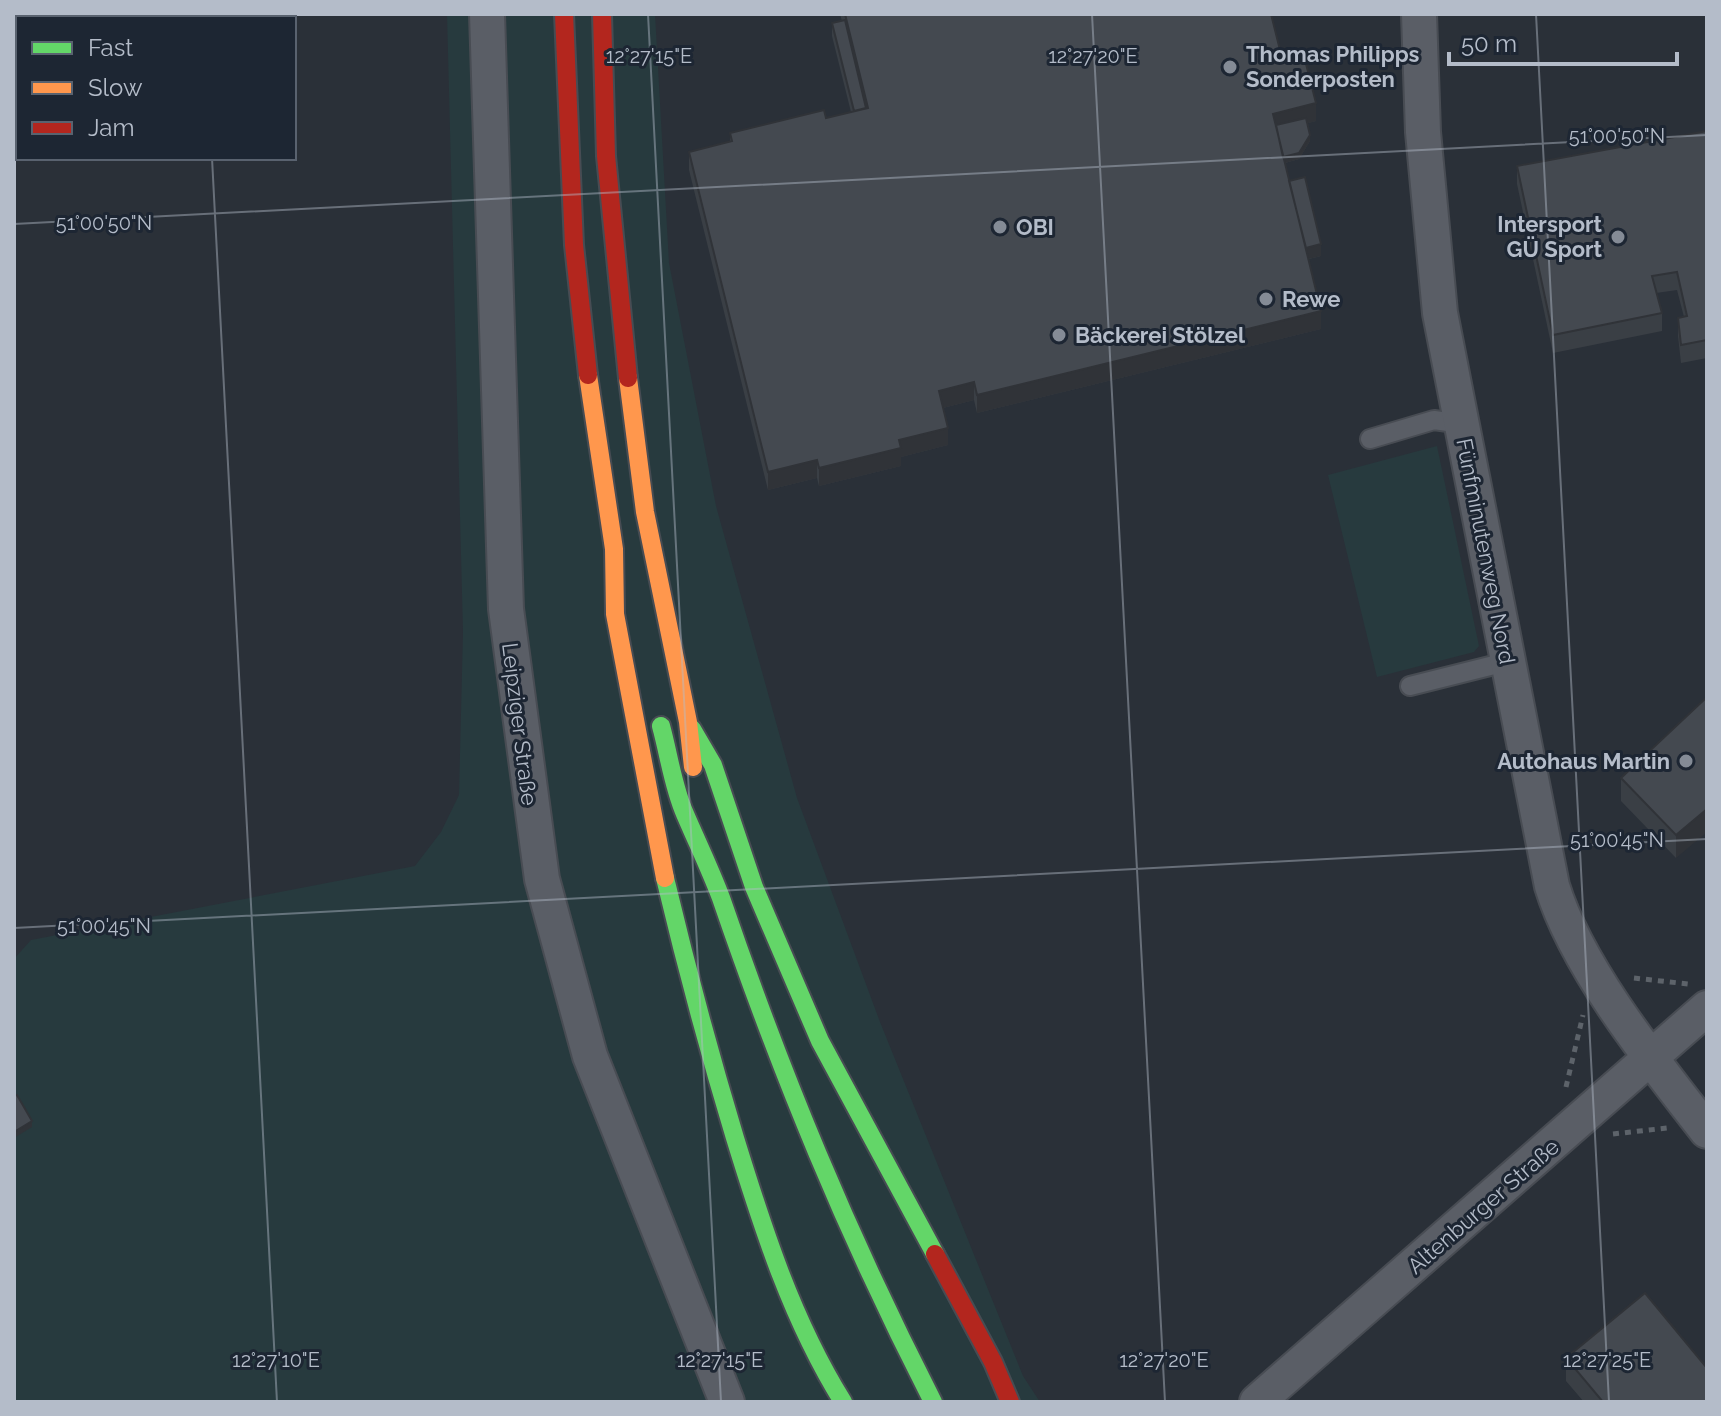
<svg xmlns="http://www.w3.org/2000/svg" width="1721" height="1416" font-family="Raleway,sans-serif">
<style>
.green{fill:#273a3e}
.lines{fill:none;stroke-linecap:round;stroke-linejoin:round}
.lane-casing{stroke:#484c53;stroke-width:22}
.street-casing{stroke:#484c53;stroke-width:38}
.fast-casing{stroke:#474c53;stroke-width:22}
.slow-casing{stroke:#474c53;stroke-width:22}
.jam-casing{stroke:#474c53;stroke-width:22}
.path{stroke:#5d636a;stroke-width:5;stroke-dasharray:6 6;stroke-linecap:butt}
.lane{stroke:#5a5e66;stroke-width:18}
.street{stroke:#5a5e66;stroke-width:34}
.fast{stroke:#63d668;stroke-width:18}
.slow{stroke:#ff974d;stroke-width:18}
.jam{stroke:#b3261e;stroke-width:18}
.wall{fill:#3a3f45}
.shaded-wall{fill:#303338}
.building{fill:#444950;stroke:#303338;stroke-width:2}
.ticks{fill:none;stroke:#b4bcc9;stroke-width:2;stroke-opacity:0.45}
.poi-dot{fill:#848b96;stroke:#1d2633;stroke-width:3}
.labels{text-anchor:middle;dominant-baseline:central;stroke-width:6;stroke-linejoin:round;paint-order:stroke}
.poi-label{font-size:22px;font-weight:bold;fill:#b4bcc9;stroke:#1d2633;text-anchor:start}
.street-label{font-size:22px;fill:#b4bcc9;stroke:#1d2633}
.ticks-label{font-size:20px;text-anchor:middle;fill:#b4bcc9;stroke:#1d2633;stroke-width:6;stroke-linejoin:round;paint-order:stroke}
</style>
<rect width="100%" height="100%" fill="#2a3038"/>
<path class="green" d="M447,14h208l14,249 47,243 81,292 83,224 143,354 17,26h-1026v-443l17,-19 384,-74 26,-34 18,-37 4,-163z
M1437,446l42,200 -5,6 -97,25 -49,-202z"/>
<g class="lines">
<g class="lane-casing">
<path id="lane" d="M1370,439l64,-19 28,4
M1410,686l96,-24"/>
</g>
<g class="street-casing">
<path id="street" d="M487,14l19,595 36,270 48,177 137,346
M1419,14l4,118 17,181 112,573c25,82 102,177 155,245
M1257,1402l450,-394"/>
</g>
<g class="fast-casing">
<path id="fast" d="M661,726c8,29 12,61 24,88 12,28 25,55 36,84 61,178 126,336 212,504
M692,729l21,36 41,122 66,154 115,213
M665,878c21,88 44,174 70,260 28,91 57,182 108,264"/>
</g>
<g class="slow-casing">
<path id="slow" d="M588,375l26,174 1,65 50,264
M628,378l17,134 43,210 5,45"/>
</g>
<g class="jam-casing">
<path id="jam" d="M564,14l10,231 14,130
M602,14l4,142 22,222
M935,1254l58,108 17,40"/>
</g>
<path class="path" d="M1634,978l54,6
M1566,1087l17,-72
M1613,1134l54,-6"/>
<use href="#lane" class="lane"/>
<use href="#street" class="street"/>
<use href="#fast" class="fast"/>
<use href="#slow" class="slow"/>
<use href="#jam" class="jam"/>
</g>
<path class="wall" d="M840,14h431l11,44 34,63 -8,2 2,18 -11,18 -14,4 4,18 32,75 -12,3 12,70 -344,84 -3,-13 -31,8 5,37 -47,12v9l-82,20 -2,-8 -49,12 -79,-320v-18l41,-10v-9l96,-15 25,-6 -19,-76v-13l10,-2z
M1707,131v227l-26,5 -3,-27v-18l6,-1 -7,-27 -21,3 6,20v18l-109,22 -36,-169v-18z
M1707,697l-31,161 -55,-57v-23z
M1566,1358l141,44h-123l-18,-21z"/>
<path class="shaded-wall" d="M1316,103v18l-42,11 -1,-18z
M1310,135v6l-11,18 -18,5v-6z
M1321,244v12l-17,4v-12z
M1321,311v18l-344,84v-18z
M974,382v18l-35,9v-18z
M948,428v17l-47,12v9l-82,20v-18l80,-28z
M817,460v18l-49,12v-18z
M1707,809v23l-31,26v-23z
M32,1121v6l-18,11v-6z"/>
<path class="building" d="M845,14h426l11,44 21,-6 13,51 -43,11 48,197 -344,84 -3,-13 -35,9 9,37 -49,12 2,8 -82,20 -2,-8 -49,12 -79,-320 43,-11 -2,-8 94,-23 2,8 42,-10z
M845,20l21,88 -12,3 -22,-88z
M1306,118l4,17 -11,18 -16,4 -7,-32z
M1707,131v209l-26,5 -3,-27 9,-2 -10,-44 -25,4 10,37 -109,22 -36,-169z
M1305,177l16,67 -15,4 -17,-67z
M1707,697v112l-31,26 -55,-57z
M17,1095l15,26 -18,11v-36z
M1645,1293l62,75v34h-104l-37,-44z"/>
<path class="ticks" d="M204,14v4M648,14l73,1388M1092,14l73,1388M1536,14l73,1388M212,158l65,1244M14,224l1693,-89M14,928l1693,-89"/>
<g class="poi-dot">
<circle cx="1230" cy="67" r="8"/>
<circle cx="1000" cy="227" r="8"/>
<circle cx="1618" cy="237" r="8"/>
<circle cx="1266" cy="299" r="8"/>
<circle cx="1059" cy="335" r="8"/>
<circle cx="1686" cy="761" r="8"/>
</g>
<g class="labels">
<g class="poi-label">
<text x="1246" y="54">Thomas Philipps<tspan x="1246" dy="25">Sonderposten</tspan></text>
<text x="1602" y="224" text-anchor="end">Intersport<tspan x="1602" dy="25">GÜ Sport</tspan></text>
<text x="1016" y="227">OBI</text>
<text x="1282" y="299">Rewe</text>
<text x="1075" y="335">Bäckerei Stölzel</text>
<text x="1670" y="761" text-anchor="end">Autohaus Martin</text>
</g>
<g class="street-label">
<text transform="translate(1486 551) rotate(79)">Fünfminutenweg Nord</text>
<text transform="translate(520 724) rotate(83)">Leipziger Straße</text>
<text transform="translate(1483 1206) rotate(-41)">Altenburger Straße</text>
</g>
</g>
<g class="ticks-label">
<text x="649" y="63">12°27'15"E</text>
<text x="1093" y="63">12°27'20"E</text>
<text x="1617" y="143">51°00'50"N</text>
<text x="104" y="230">51°00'50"N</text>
<text x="1617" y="847">51°00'45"N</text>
<text x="104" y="933">51°00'45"N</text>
<text x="276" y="1367">12°27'10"E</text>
<text x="720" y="1367">12°27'15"E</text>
<text x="1164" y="1367">12°27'20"E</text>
<text x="1607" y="1367">12°27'25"E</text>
</g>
<rect width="1721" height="1416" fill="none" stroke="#b4bcc9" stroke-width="32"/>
<rect x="16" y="16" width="280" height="144" fill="#1d2633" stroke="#59626f" stroke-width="2"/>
<rect x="32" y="42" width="40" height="12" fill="#63d668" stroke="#59626f" stroke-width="2"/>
<text x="88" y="56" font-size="24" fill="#b4bcc9">Fast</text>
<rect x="32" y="82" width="40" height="12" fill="#ff974d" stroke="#59626f" stroke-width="2"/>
<text x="88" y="96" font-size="24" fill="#b4bcc9">Slow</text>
<rect x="32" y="122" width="40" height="12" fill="#b3261e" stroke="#59626f" stroke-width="2"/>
<text x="88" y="136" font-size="24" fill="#b4bcc9">Jam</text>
<path d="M1449 52v12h228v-12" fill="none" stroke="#b4bcc9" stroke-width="4"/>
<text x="1461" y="52" font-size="24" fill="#b4bcc9" stroke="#1d2633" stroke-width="6" paint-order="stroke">50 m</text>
</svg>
